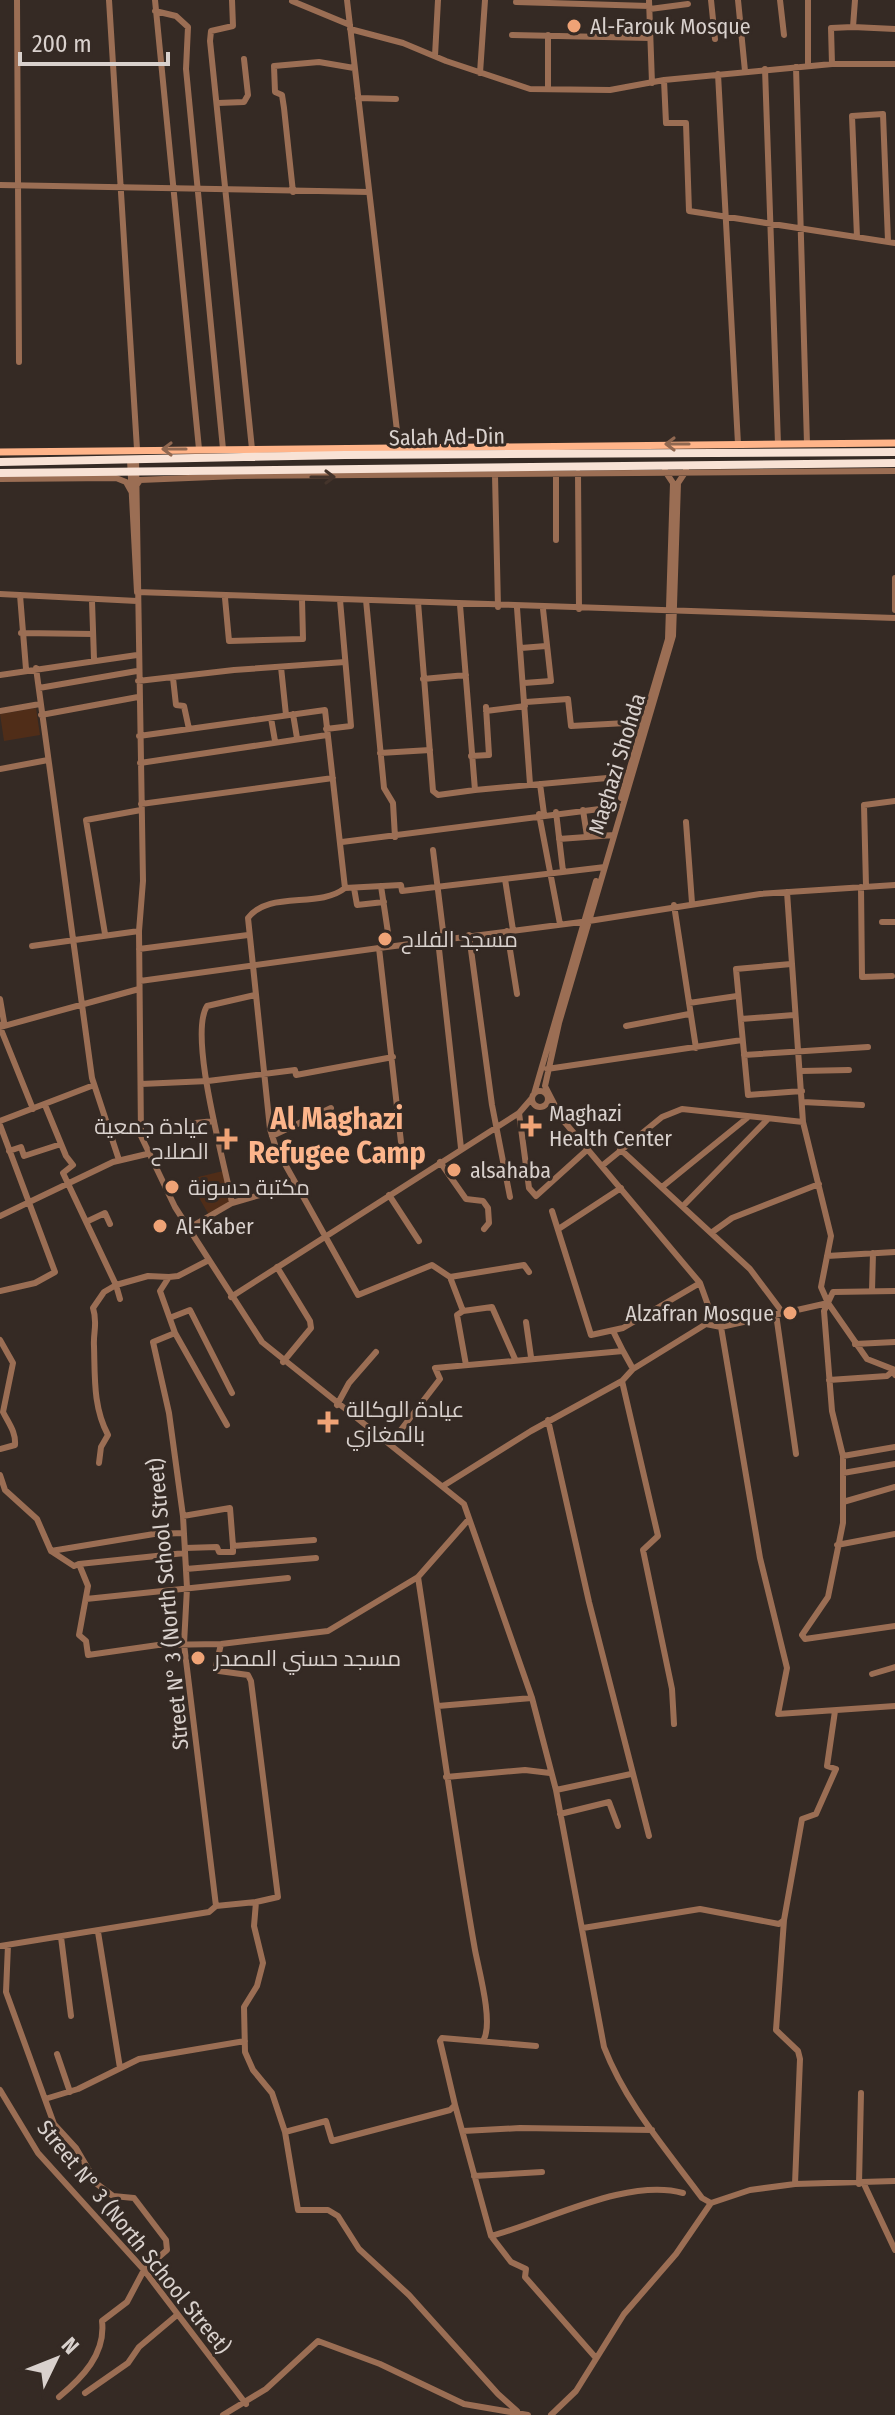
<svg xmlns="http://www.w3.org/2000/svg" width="895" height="2415" font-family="'Fira Sans Condensed',Cairo,sans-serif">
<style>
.green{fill:#502d18}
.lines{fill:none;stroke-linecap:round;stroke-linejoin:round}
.minor{stroke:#9b6e54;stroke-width:6}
.major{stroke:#ffb489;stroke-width:7}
.highway{stroke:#f8e2d5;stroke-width:8}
.oneway{stroke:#906851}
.oneway2{stroke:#44342b}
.poi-dot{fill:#efa376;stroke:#352a24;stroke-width:3}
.labels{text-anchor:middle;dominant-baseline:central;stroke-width:6;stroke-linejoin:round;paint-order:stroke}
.poi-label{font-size:22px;fill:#d9d1cd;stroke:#352a24;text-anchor:start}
.street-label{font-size:22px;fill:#d9d1cd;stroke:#352a24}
.district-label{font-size:30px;font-weight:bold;fill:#fcb58b;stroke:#352a24}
</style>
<rect width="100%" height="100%" fill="#352a24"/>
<path class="green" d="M36,708l4,27 -36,6 -4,-27z
M223,1171l9,32 -23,12 -11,-19 -4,-18z"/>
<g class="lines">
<path class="minor" d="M17,0l2,362
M109,0l28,449
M155,0l44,449
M232,0l1,26 -22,5 -1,10 42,408
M347,0l52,448
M649,0l3,83
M711,0l4,39
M738,0l7,71
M780,0l4,35
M808,0v65
M292,1l58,24
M516,2l133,4
M650,9l38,-5
M155,11l21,5 12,11 -2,42 37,380
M853,27l42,2
M350,29l53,14 43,18 84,28 80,1 54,-10 168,-16 -1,-36 22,-1 2,-27
M512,35l138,3
M435,56l3,-56
M832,64h63
M796,67l11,377
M765,69l13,375
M480,73l5,-73
M718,74l20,370
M664,80l2,43h20l3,88 206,32
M548,89v-54
M358,98l38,1
M218,103l26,-1 4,-7 -4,-36
M0,185l369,7
M293,192l-9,-84 -2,-13 -7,-3 -1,-26 45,-4 35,6
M857,237l-5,-121 31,-2 5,127
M130,460l7,132
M136,460l7,421 -4,50 2,205 34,71 87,135 202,162 68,194 24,92 48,257c22,57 62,102 98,151l9,5
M578,473l1,136
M495,475l3,132
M0,479l116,-1 10,4 5,9
M136,486l4,-6 97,-4 658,-5
M556,540v-66
M895,578v32
M137,592l758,26
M0,594l137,7
M20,595l6,74
M225,598l4,43 74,-2 -1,-40
M366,600l18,188 9,15 2,34
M92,601l2,58
M418,602l15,189 5,4 37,-5
M460,605l15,185 154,-14
M517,608l13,176
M21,633l72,1
M521,648l25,-2
M281,667l5,48
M36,668l56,410 27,82
M0,675l137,-20
M173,678l3,27 8,1 5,23
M423,679l43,-4
M138,681l96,-11 111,-8
M524,683l27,-2 -8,-72
M39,688l98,-17
M526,702l42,-3 3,27 74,-4
M0,711l40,-7
M486,711l39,-5
M293,714l4,24
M41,715l97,-18
M271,718l4,23
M326,729l25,-3 -11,-126
M139,736l186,-26 20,178 56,-3 1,6 203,-24
M380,753l50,-3
M471,756l18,-1 -3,-48
M140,763l187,-28
M0,769l48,-9
M540,784l4,30
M621,798l47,-159 5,-156 -8,-12
M141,804l192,-26
M583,810l4,26
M556,812l7,59
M539,814l21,110
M686,822l6,81
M559,839l55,-4
M342,842l281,-36
M433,850l11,89
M505,879l8,51
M381,886l9,60
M866,886l-2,-81 31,-4
M861,887l1,90 30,-1
M345,888c-26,21 -76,2 -97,30l22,211 6,19 82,147 74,-30 18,12 74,-12 5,7
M354,888l3,17 27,-3
M787,892l16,230 28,114 -10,51 7,16
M674,905l22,143
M882,922h13
M507,931l10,63
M105,934l-19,-114 55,-10
M469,935l23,170 18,92
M438,940l23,208
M32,946l107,-15
M139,949l109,-14
M791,964l-55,5 12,126 54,-4
M140,981l239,-33
M0,999l4,23 -4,5 33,82
M689,1003l48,-7
M741,1019l53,-4
M626,1026l63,-12
M0,1027l139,-38
M744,1055l124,-8
M547,1069l195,-29
M801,1071l48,-1
M141,1084l67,-3 87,-11 1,5 97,-18
M532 1099a8 8 0 1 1 16 0a8 8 0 1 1-16 0Z
M534,1094l62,-213
M803,1102l59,3
M45,1105l21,51 7,9 -10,8 53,112 32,-9 21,1
M519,1113l10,75 7,8 52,-47
M0,1121l94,-36
M186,1124l28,-3
M0,1125l55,147 -20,11 -35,8
M272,1136l59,-28
M401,1142l-22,-194 210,-27 171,-27 135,-9
M620,1149l130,120 33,44
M9,1151l12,-4 3,9 37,-12
M440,1162l26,37 17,2 5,7 1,15 -5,6
M603,1165l59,-48 20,-8 121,13
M662,1187l85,-69
M389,1195l30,46
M232,1203c-7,-39 -44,-167 -25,-197l48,-11
M683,1206l84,-86
M552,1211l39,124 32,-7 77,-45
M0,1216l113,-54 34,-8
M88,1221l17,-8 5,11
M189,1228l43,-25 31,-9h39
M560,1228l61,-40
M711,1233l21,-15 87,-34
M827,1256l68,-4
M209,1260l-31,16 -9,1 -9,14 15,42 52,92
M277,1267l33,54 1,7 -28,34
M450,1277l13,34 -6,4 9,50
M872,1291l1,-38
M895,1291l-62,1 -9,19 8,100 11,45v67l-15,74 -26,38 3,4 90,-13
M231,1297l288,-184 13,-15
M463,1311l29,-4 23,52
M776,1314l20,140
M172,1317l18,-7 42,83
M526,1322l5,35
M706,1324l15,3 107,-24 39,56 28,11
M721,1327l39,231 27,110 -9,46 117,-8
M613,1331l10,20
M175,1333l-22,9 16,71 14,103 4,72 -3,56 32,262
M0,1340l13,23 -10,49c6,12 13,20 12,33l-15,4
M855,1344l40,-2
M829,1380l58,-4 6,-5 2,4
M622,1381l36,155 -15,14 29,139 2,35
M337,1405l12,-22 27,-31
M548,1420l41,182 60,234
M390,1444l50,-65 -5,-11 188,-17 10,18
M843,1456l52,-9
M99,1463l2,-16 7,-12c-15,-28 -13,-58 -14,-89 -1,-14 4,-23 -1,-38l11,-16 12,-7 4,14
M843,1473l52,-9
M0,1475l5,15 32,29 14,32 23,15 5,-2 9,22 -9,49 7,6 2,14 70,-10 63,-1 107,-13 90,-54 51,-58
M443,1486l88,-55 91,-50 11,-12 73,-45 3,-16 -9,-25 -138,-164 -17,-33 14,-63 114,-387 5,-153 8,-12
M843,1502l52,-15
M183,1516l47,-8 3,38
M837,1545l58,-11
M185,1548l32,-1 2,5h14v-6l81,-6
M51,1551l103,-17 30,-1
M79,1564l106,-11
M186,1569l130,-11
M418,1577c19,124 35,249 57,373 4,21 18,71 9,89
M86,1599l202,-21
M221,1644l-5,22 3,5 29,4 3,6 27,216 -22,5 -2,24 9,37 -6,23 -13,21 1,45 8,18 19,23 13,39 13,78h30l10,6 21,33 50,46 89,99 19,17
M872,1674l23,-7
M438,1706l94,-8
M446,1777l79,-7 25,3
M556,1790l75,-16
M560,1814l49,-12 9,24
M784,1920l-8,110 22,21 2,8 -5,125
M583,1928l117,-19 79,15 5,-4 18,-101 14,-5 20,-45 -9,-3 8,-55
M98,1932l22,136
M61,1937l10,79
M8,1945l-2,47 48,132 22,24 21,36 16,12 21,2 32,42 1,10 -23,20 -17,32 -25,19c4,33 -20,57 -43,76
M0,1946l209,-34 7,-6 40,-4
M57,2054l13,38
M0,2090l38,63 106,117 102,134
M45,2099l33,-10 61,-30 106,-18
M455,2105l36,131 20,26 15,7 -1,8 71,81
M463,2131l57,-3 132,2
M285,2132l41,-11 6,20 118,-31 5,-5 -15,-64 2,-3 94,8
M474,2176l68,-4
M859,2184l2,-91
M864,2184l31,66
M491,2236c54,-14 137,-59 192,-43
M85,2393l43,-30 11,-16 38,-32
M223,2415l43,-26 52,-48 62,23 84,40 64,11
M551,2415l25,-24 48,-77 52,-60 35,-51 39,-13 45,-6 100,-3"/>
<path class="major" d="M0,452l895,-9"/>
<path class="highway" d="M0,462l345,-7 550,-3
M0,473l895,-10"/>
</g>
<defs><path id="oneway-shaft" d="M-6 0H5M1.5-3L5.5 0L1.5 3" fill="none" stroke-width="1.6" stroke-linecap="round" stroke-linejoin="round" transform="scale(2)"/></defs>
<g class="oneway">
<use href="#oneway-shaft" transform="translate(677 444) rotate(180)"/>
<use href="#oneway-shaft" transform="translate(174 449) rotate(-180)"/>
</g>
<use class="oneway2" href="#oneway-shaft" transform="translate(323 477)"/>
<g class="poi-dot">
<circle cx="574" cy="26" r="8"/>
<circle cx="385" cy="939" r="8"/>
<path d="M527 1114h8v8h8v8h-8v8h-8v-8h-8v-8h8z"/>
<path d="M223 1127h8v8h8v8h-8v8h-8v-8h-8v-8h8z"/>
<circle cx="454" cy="1170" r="8"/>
<circle cx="172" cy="1187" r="8"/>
<circle cx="160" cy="1226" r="8"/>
<circle cx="790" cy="1313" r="8"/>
<path d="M324 1410h8v8h8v8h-8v8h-8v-8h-8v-8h8z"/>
<circle cx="198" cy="1658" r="8"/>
</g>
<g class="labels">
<g class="poi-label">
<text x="590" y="26">Al-Farouk Mosque</text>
<text x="401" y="939">مسجد الفلاح</text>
<text x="549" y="1113">Maghazi<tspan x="549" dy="25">Health Center</tspan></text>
<text x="209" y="1126" text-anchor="end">عيادة جمعية<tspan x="209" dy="25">الصلاح</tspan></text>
<text x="470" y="1170">alsahaba</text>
<text x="188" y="1187">مكتبة حسونة</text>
<text x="176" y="1226">Al-Kaber</text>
<text x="774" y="1313" text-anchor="end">Alzafran Mosque</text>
<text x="346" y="1409">عيادة الوكالة<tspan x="346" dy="25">بالمغازي</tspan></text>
<text x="214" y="1658">مسجد حسني المصدر</text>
</g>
<g class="street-label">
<text transform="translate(447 437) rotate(-1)">Salah Ad-Din</text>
<text transform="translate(617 764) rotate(-73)">Maghazi Shohda</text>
<text transform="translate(168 1604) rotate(-95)">Street N° 3 (North School Street)</text>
<text transform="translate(134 2237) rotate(51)">Street N° 3 (North School Street)</text>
</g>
<g class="district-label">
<text x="337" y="1119">Al Maghazi<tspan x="337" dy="34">Refugee Camp</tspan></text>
</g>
</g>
<g transform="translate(56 2359) rotate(47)" stroke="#352a24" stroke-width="6" paint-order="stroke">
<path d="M0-6L14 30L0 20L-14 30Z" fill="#d9d1cd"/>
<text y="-12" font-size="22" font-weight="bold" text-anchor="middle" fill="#d9d1cd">N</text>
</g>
<path d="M20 52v12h148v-12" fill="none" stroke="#d9d1cd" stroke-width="4"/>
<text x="32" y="52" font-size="24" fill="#d9d1cd" stroke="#352a24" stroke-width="6" paint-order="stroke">200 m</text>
</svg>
